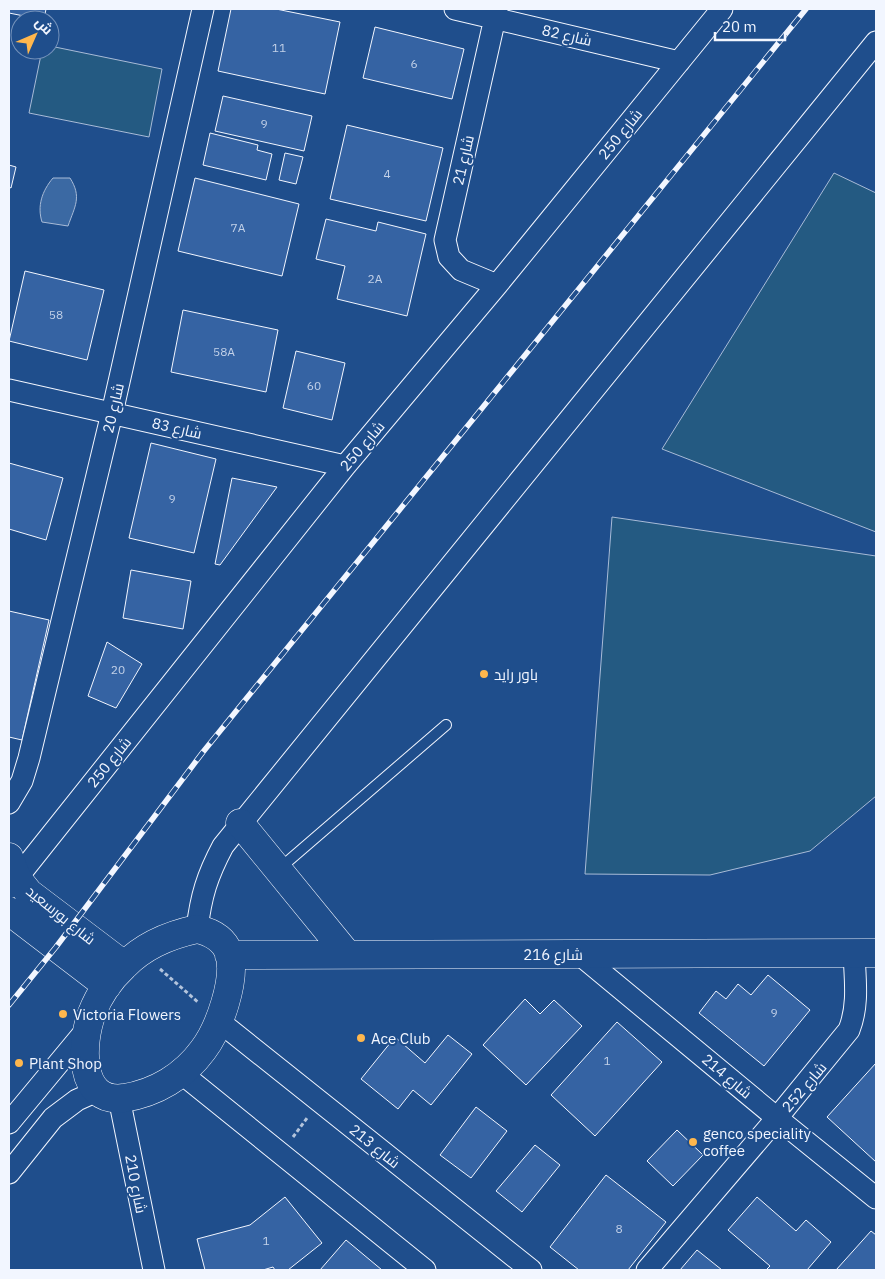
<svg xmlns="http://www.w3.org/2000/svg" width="885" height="1279" font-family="'IBM Plex Sans',Cairo,sans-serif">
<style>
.green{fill:#245a82;stroke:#a8bbd7}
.water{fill:#3b69a3;stroke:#a8bbd7}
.building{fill:#3563a3;stroke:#f2f6ff}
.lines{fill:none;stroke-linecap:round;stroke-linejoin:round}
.service-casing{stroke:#f2f6ff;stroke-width:12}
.minor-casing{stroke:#f2f6ff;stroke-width:23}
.secondary-casing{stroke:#f2f6ff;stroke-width:29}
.path{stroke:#b3c4dc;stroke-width:3;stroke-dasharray:4 2.5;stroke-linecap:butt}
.service{stroke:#1f4e8c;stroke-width:10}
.minor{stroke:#1f4e8c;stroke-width:21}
.secondary{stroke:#1f4e8c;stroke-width:28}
.rail-casing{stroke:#f2f6ff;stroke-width:5.5}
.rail{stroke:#1f4e8c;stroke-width:4;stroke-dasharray:11;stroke-linecap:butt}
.poi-dot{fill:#ffb74d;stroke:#1f4e8c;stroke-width:2}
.labels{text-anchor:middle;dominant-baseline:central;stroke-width:4;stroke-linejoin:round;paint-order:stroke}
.number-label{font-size:12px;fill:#c3d1e8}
.street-label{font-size:15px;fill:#f2f6ff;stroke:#1f4e8c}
.poi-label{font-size:15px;fill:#f2f6ff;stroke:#1f4e8c;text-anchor:start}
</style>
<rect width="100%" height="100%" fill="#1f4e8c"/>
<path class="green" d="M50,46l112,23 -13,68 -120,-24 13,-63h8z
M834,173l42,20v339l-214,-83z
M612,517l264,39v240l-66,55 -100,24 -125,-1z"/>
<path class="water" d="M53,178h17c12,19 5,28 -2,48l-26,-4c-5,-16 0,-31 11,-44z"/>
<path class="building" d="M9,9h37l-2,11 -35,-7z
M231,9h45l64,13 -15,72 -107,-23z
M375,27l89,22 -12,50 -89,-21z
M223,96l89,20 -8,35 -89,-20z
M347,125l96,23 -17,73 -96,-22z
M210,133l48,12 -1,5 15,4 -6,26 -63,-15z
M285,153l18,4 -7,27 -17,-4z
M9,165l7,2 -5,21 -2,-1z
M195,178l104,26 -17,72 -104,-25z
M326,219l50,12 2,-9 48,12 -19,82 -70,-17 8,-33 -29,-7z
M25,271l79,19 -17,70 -78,-19z
M183,310l95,20 -12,62 -95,-20z
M296,351l49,12 -13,57 -49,-12z
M151,443l65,16 -22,94 -65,-15z
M9,463l54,15 -17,62 -37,-11z
M232,478l45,9 -57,78 -5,-1z
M131,570l60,11 -8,48 -60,-11z
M9,611l40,9 -27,120 -13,-3z
M107,642l35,22 -26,44 -28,-12z
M768,975l42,35 -46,56 -65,-53 17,-22 10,8 12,-15 13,11z
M525,999l15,15 14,-14 28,26 -56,59 -43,-40z
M617,1022l45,40 -67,74 -44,-41z
M448,1035l24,19 -41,51 -18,-15 -15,19 -37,-30 34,-42 30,26z
M876,1063v99l-49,-45z
M476,1107l31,24 -36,47 -31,-23z
M677,1130l26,25 -30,31 -26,-25z
M535,1145l25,20 -38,47 -26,-21z
M606,1175l60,47 -38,48h-49l-29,-23z
M285,1197l37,46 -34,27h-13l-2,-3 -10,3h-58l-8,-31 53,-14z
M757,1197l39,34 10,-11 25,22 -24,28h-41l4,-4 -42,-36z
M871,1231l5,4v35h-40z
M346,1240l36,30h-62z
M697,1250l25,20h-42z"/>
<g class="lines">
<g class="service-casing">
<path id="service" d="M279,869l167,-144"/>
</g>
<g class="minor-casing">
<path id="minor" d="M455,9l224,53
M497,285l-36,-15 -12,-13 -4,-17 52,-231
M9,390l336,76
M9,803l13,-22 7,-23 83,-345 91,-404
M9,888l336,-422 152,-181 225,-276
M197,929c4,-33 10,-53 26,-83l653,-804
M579,954l198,164 99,80
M220,1022l311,248
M181,1073l244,197
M119,1098l35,172
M9,1123l78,-94
M9,1173l44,-55 24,-18 20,-9
M647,1270l130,-152 72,-88c10,-25 6,-51 5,-77"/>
</g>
<g class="secondary-casing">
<path id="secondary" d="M240,823l107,131
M9,857l8,21 12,15 95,72
M9,911l98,75
M197,929c14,3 27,10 32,24 8,26 -10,76 -26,97 -19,26 -47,43 -79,48 -47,6 -43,-56 -32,-85 7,-18 18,-34 32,-47 20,-21 45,-31 73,-37z
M229,955l647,-2"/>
</g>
<path class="path" d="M160,969l39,34
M293,1137l14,-19"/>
<use href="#service" class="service"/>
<use href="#minor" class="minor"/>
<use href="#secondary" class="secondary"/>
<g class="rail-casing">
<path id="rail" d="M9,1005l47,-58 147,-195 603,-743"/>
</g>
<use href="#rail" class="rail"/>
</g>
<g class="poi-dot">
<circle cx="484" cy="674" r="5"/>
<circle cx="63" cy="1014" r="5"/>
<circle cx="361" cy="1038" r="5"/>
<circle cx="19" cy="1063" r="5"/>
<circle cx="693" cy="1142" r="5"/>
</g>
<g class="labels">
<g class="number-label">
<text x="279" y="47">11</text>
<text x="414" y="63">6</text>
<text x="264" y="123">9</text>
<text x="387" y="173">4</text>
<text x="238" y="227">7A</text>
<text x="375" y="278">2A</text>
<text x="56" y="314">58</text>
<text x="224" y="351">58A</text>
<text x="314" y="385">60</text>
<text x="172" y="498">9</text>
<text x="118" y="669">20</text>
<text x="774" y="1012">9</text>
<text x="607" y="1060">1</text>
<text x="619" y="1228">8</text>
<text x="266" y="1240">1</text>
</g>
<g class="street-label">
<text transform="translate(567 35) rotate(13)">شارع 82</text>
<text transform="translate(620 134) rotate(-51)">شارع 250</text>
<text transform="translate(463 160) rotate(-77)">شارع 21</text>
<text transform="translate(113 408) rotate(-77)">شارع 20</text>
<text transform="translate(177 428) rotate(13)">شارع 83</text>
<text transform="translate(362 446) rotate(-50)">شارع 250</text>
<text transform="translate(109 762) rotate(-51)">شارع 250</text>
<text transform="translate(61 915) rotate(39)">شارع بورسعيد</text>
<text x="553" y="954">شارع 216</text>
<text transform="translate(727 1076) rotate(40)">شارع 214</text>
<text transform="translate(804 1087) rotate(-50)">شارع 252</text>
<text transform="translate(375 1146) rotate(39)">شارع 213</text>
<text transform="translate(136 1184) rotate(79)">شارع 210</text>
</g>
<g class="poi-label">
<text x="494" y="674">باور رايد</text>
<text x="73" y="1014">Victoria Flowers</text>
<text x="371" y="1038">Ace Club</text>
<text x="29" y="1063">Plant Shop</text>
<text x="703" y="1133">genco speciality<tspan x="703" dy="17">coffee</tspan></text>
</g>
</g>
<rect width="885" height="1279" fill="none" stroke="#f2f6ff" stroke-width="20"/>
<g transform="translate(35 35) rotate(45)"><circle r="24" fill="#1f4e8c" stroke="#7391ba"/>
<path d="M0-4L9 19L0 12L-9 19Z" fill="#ffb74d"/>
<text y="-8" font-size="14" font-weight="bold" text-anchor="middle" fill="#f2f6ff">ش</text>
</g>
<path d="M715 32v8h70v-8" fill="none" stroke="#f2f6ff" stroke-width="2.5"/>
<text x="722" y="32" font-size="15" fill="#f2f6ff" stroke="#1f4e8c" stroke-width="4" paint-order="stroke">20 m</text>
</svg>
